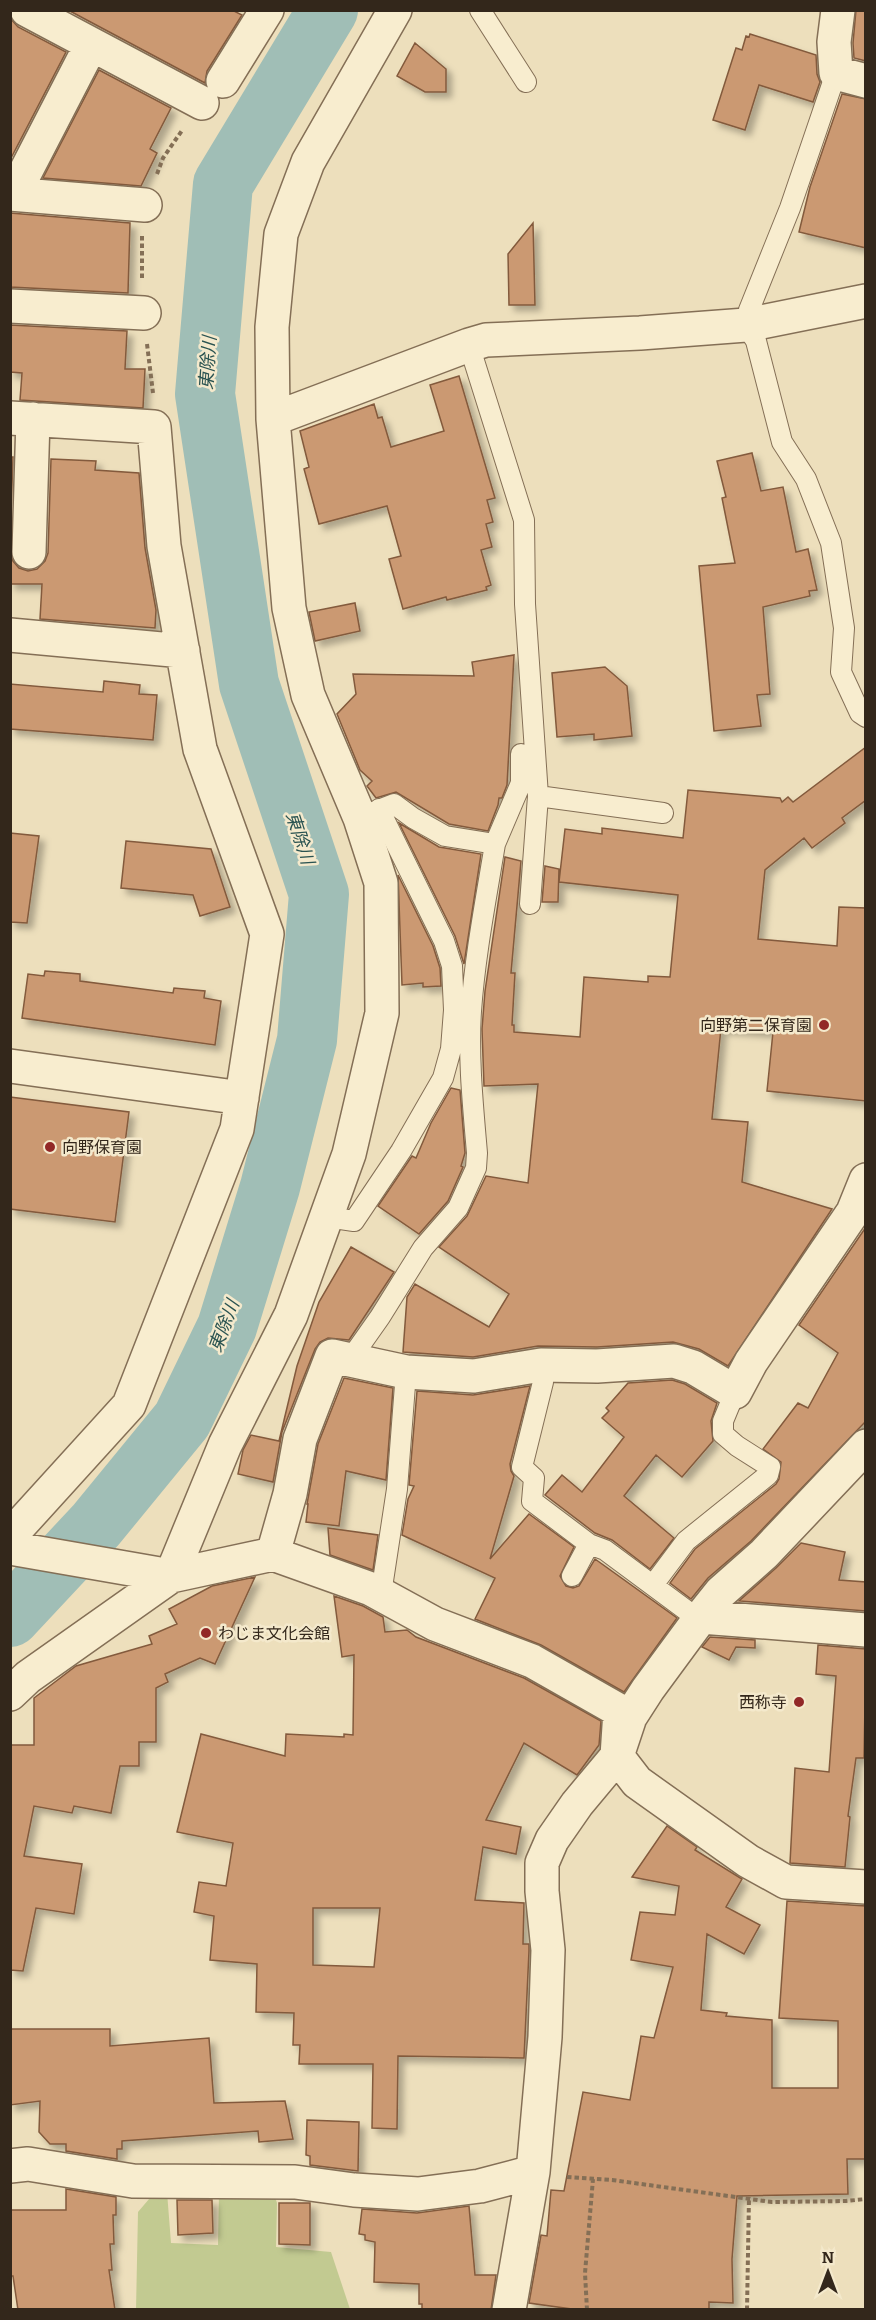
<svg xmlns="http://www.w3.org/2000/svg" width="876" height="2320" font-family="Bitter,'Noto Sans JP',serif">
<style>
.green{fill:#c2ca91}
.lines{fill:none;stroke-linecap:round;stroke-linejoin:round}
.river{stroke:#a0beb6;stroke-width:60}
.building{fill:#cb9972;stroke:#835a3c;stroke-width:1.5;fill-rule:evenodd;filter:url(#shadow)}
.lane-casing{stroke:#846f56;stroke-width:22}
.street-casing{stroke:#846f56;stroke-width:36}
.path{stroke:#846f56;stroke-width:4;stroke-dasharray:4.5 3;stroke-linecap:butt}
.lane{stroke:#f8edcf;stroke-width:20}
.street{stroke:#f8edcf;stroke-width:33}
.poi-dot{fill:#922827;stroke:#f4e9cc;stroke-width:2}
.labels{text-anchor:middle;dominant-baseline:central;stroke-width:5;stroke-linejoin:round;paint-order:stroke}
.poi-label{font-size:16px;fill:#33271b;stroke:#f4e9cc;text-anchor:end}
.water-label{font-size:18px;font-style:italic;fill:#2a5351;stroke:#f4e9cc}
</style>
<defs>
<filter id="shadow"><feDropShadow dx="5.5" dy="5.5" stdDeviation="3" flood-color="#0004"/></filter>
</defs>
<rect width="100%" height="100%" fill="#eddfbc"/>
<path class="green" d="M155,2192h12l4,51 47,2 1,-53 56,5 2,6 -1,44 55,5 19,57 -214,1 2,-98z"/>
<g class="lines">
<path class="river" d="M10,1617l86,-92 86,-105 45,-93 43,-140 37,-147 12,-146 -70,-210 -44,-290 18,-210 105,-174"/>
</g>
<path class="building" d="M68,10h164l10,5 -35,56 -2,12z
M856,10h10v51l-12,-3 -1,-15z
M10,18l8,9 48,25 -56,108z
M750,34l66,21 1,19 3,8 -7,20 -54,-17 -14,45 -32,-10 23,-72 6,2 4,-14 3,1z
M415,43l31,26v23h-21l-28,-16z
M99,70l72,38 -21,41 7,4 -16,33 -98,-8z
M842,94l24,5v149l-67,-16 11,-45z
M10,213l120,10 -2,70 -118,-6z
M533,223l2,82h-26l-1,-51z
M10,325l117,6 -2,38h20l-2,39 -123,-8 2,-27 -12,-1z
M459,376l36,122 -8,2 6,22 -7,2 6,23 -11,3 10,35 -5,2 1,3 -40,10 -1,-3 -43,12 -14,-50 12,-3 -14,-50 -68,18 -15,-55 5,-2 -9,-36 74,-27 4,14 4,-1 9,30 53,-16 -14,-46z
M752,453l9,38 22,-4 13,65 12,-3 9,41 -8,1 1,5 -47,11 7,87 -13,1 4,31 -47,5 -15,-165 36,-3 -13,-65 4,-1 -9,-36z
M10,457h3l-3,86z
M51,459l45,2 -1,9 44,3 6,75 11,62 -1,18 -115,-9 2,-35h-32v-31l3,8 6,7 9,3 9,-2 8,-8 3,-8z
M355,603l5,28 -45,10 -6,-29z
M514,655l-7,130 -5,13h-3l-1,7 -10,26 -39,-7 -53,-32 -20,6 -9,-12 5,-5 -12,-11 -23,-56 19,-20 -3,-20 121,2 -2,-14z
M605,667l22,19 5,50 -38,4v-6l-37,3 -5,-64z
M104,681l36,4 -1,9 18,1 -4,45 -143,-11v-45l93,8z
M866,747v53l-24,18 3,5 -33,25 -8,-10 -39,32 -7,69 79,7 2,-39 27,1v193l-99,-10 6,-59 -52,-4 -9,91 36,3 -6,60 90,27 -104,157 -29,-17 -26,-7 -76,5 -59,-1 -65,11 -70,-5 4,-55 8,-13 74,43 20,-33 -70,-47 28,-31 19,-40 42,7 10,-99 -54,2 -2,-57 3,-38 20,-134 16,4 -10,112h4l-3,52h2v7l66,5 4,-60 64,5v-6l22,1 8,-82 -119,-13 6,-53 37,5v-6l81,10 5,-48 92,8 2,4 6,-5 5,5z
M399,823l40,24 42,7 -17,110 -9,-28z
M10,833l29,3 -12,87 -17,-1z
M126,841l85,8 19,58 -30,9 -7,-21 -72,-7z
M545,866l14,3 -1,33h-16z
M398,875l35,71 7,22 1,18 -18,1v-4l-21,2z
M45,971l35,3v7l93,12 1,-5 31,3 -1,7 17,3 -6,44 -193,-27 6,-44 16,2z
M451,1088l9,2 5,63 -4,13 2,1 -15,34 -29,33 -41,-28 34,-50 4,2 15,-35z
M10,1097l119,15 -14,110 -105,-13z
M866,1227v194l-115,120 -43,37 -17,21 -21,-16 25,-34 81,-65 3,-5 2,-17 -18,-13 35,-46 10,5 30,-55 -39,-28z
M351,1247l43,25 -45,68 -21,-2 -8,4 -5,7 -33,83 -9,50 -35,-8 5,-24 8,-15 28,6 18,-75 22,-64z
M344,1378l49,10 -7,92 -40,-9 -7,55 -33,-4 2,-18h-1l11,-60z
M672,1380l13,4 32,19 -6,18 2,20 -31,36 -26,-22 -32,41 50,42 -24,31 -38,-29 -17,-7 -50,-38 17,-20 20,17 42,-55 -22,-19 7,-7 -3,-3 22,-25z
M530,1386l-20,78 1,7 3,5 -24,83 39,-45 45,33 -14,29 6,10 7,2 6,-2 16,-27 82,59 -53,74 -83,-47 -66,-26 20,-41 -93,-43 6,-36 6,-13 -5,-1 8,-94 56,4z
M328,1528l50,7 -5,35 -43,-15z
M801,1543l44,9 -6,28 27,2v29l-127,-10 37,-33z
M255,1577l-40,87 -15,-6 -35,16 3,8 -12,6v54h-17v24h-19l-9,47 -37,-7 -2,7 -38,-7 -10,50 58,8 -8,50 -38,-6 -13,63 -13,-1v-225h24v-47l42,-32 76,-22 -3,-8 28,-12 -8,-15 43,-23z
M334,1596l29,10 20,11 2,15 22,-2 9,7 108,41 77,43 -2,24 -22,30 -53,-32 -38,77 35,7 -5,27 -33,-7 -8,53 49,3 -1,41h6v7l-5,107 -126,-2 -1,73 -25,-1 1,-64h-74l1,-19h-7l1,-32 -38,-1 1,-48 -47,-4 4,-44 -20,-4 5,-30 27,4 7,-43 -56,-11 24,-98 84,22 1,-22 58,3v-3l9,1 1,-80 -12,2zM313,1908h67l-6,59 -61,-2z
M710,1637l45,3v8l-19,-1 -7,13 -27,-13z
M818,1645l48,4 -2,109h-8l-8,58 2,1 -5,50 -55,-4 5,-95 34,4 7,-96 -20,-2z
M667,1826l30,21 -2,3 47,29 -16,28 34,18 -16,29 -37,-20 -6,76 26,3 -1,3 46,4v68h66v-67l-59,-3 8,-117 79,5v253h-19l1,35 -111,2 -5,63 1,44 -24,-1v8h-130l-50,-7 12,-68 6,1 4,-46 13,1 19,-99 47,8 11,-64 13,2 19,-71 -42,-7 9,-48 35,3 4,-29 -47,-9z
M10,2029h100v17l99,-8 5,65 71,-2 8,38 -34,3 -1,-11 -136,10v8h-5v10l-51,-8v-7h-16l-11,-12 1,-31 -30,4z
M307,2120l52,2 -1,49 -48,-6v-9l-4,-1z
M66,2189l50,8v18h-3l1,29h-4l2,26h-3l6,40h-97l-5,-34h-3v-66h56z
M177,2200h35l1,33 -35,2z
M279,2203h31v42l-31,-1z
M469,2206l6,69h21l-5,35h-69v-6h-3v-20l-45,-2 1,-40 -10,-2v-5l-6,-1 3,-25 55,4z"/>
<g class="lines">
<g class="lane-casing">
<path id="lane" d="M480,10l46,72
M836,73l-46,135 -41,102 -3,15 10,16 26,101 24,37 25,64 13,85 -3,44 19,41 6,4
M469,345l55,175 1,84 13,192 -8,108
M538,796l125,17
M368,814l26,-10 19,14 32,18 50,8 26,-61v-29
M327,1217l27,4 47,-70 42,-73 8,-29 3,-39 -2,-44 -8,-25 -65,-132
M349,1361l31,-44 43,-69 35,-40 18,-40 1,-15c-4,-47 -9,-95 -6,-142 4,-56 15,-112 24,-167
M541,1365l2,17 -21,85 12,11 -2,23 57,43 16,6 85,63 11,4
M572,1576l17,-32
M653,1585l33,-44 82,-66 2,-8 -33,-21 -14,-12v-13l12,-29
M381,1594l16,-105 9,-117"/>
</g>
<g class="street-casing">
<path id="street" d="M27,10l175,93
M838,10l-4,32 2,31 30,8
M223,81l44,-71
M10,194l135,11
M14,194l77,-149
M10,306l134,7
M10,418l144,9 10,119 36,203 67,185 -30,195 -108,276 -119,131
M273,419l196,-74 17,-5 154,-7 106,-8 120,-24
M29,552l4,-133
M10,635l173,16
M10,1066l232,32
M10,1548l161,28 102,-22 98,35 64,35 97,37 88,50 -3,45 20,26 111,79 38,21 80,5
M273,1554l17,-60 10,-55 32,-83 74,16 68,4 67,-11 56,1 77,-5 19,6 42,25 16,-30 102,-150 13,-32
M701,1617l165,13
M10,1694l18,-17 143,-101 54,-131 66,-130 58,-161 33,-141 -1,-130 -21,-65 -52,-123 -19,-87 -16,-189 -1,-92 9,-93 27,-72 87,-152
M10,2166l18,-2 105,17 162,1 59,8 64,4 62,-8 53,-14
M509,2310l24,-138 12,-135 3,-87 -6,-59v-28l10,-23 25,-36 40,-48 13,-39 18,-28 53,-72 20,-25 43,-38 102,-108"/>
</g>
<path class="path" d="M157,174l6,-16 20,-29
M142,236v44
M147,344l6,49
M567,2177l45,3 160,22 74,-1 20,-2
M587,2310l-2,-37 8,-94
M747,2310l2,-113"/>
<use href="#lane" class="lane"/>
<use href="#street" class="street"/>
</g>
<g class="poi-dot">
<circle cx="824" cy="1025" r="6"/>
<circle cx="50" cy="1147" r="6"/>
<circle cx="206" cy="1633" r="6"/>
<circle cx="799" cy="1702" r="6"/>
</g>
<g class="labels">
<g class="poi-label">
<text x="812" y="1025">向野第二保育園</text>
<text x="62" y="1147" text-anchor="start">向野保育園</text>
<text x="218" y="1633" text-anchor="start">わじま文化会館</text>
<text x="787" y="1702">西称寺</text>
</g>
<g class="water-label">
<text transform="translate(208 363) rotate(-86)">東除川</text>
<text transform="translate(300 838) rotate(72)">東除川</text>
<text transform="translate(224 1326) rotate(-69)">東除川</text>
</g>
</g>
<rect width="876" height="2320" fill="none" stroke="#33271b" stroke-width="24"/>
<g transform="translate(828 2272)" stroke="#f4e9cc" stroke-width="4.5" paint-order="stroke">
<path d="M0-4.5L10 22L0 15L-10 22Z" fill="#33271b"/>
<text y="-9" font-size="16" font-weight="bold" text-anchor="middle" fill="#33271b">N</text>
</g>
</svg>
